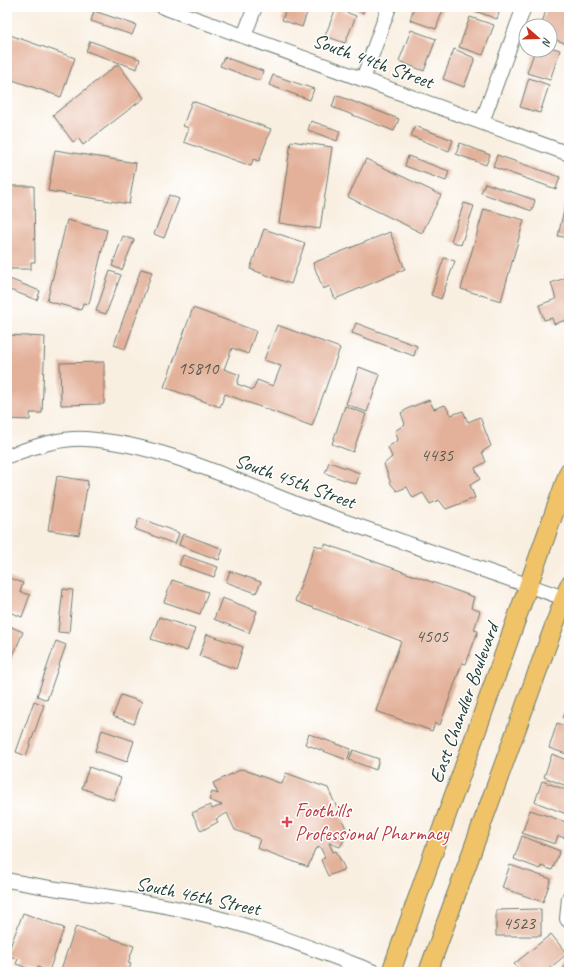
<svg xmlns="http://www.w3.org/2000/svg" width="576" height="979" font-family="Caveat,sans-serif">
<style>
.building{fill:#e3b099}
.lines{fill:none;stroke-linecap:round;stroke-linejoin:round}
.minor-casing{stroke:#6b7b71;stroke-width:16}
.major-casing{stroke:#6b7b71;stroke-width:20}
.minor{stroke:#fff;stroke-width:14}
.major{stroke:#f1c369;stroke-width:18}
.health-dot{fill:#e0444e;stroke:#fff;stroke-width:1.5}
.labels{text-anchor:middle;dominant-baseline:central;stroke-width:3;stroke-linejoin:round;paint-order:stroke}
.number-label{font-size:18px;fill:#505a4d}
.street-label{font-size:20px;fill:#1f3d34;stroke:#fff}
.health-label{font-size:20px;fill:#be3a42;stroke:#fff;text-anchor:start}
</style>
<rect width="100%" height="100%" fill="#fff"/>
<filter id="ink" filterUnits="userSpaceOnUse"><feTurbulence type="fractalNoise" baseFrequency=".025" numOctaves="2"/><feDisplacementMap in="SourceGraphic" scale="8" xChannelSelector="R" yChannelSelector="G"/><feConvolveMatrix kernelMatrix="1 2 1 2 8 2 1 2 1" color-interpolation-filters="sRGB"/></filter>
<filter id="wash" filterUnits="userSpaceOnUse"><feTurbulence type="fractalNoise" baseFrequency=".012" numOctaves="4" result="noise"/><feDisplacementMap in="SourceGraphic" scale="16" xChannelSelector="R" yChannelSelector="G"/><feGaussianBlur stdDeviation="0.9" result="paint"/><feColorMatrix in="noise" values="0 0 0 0 0 0 0 0 0 0 0 0 0 0 0 0 0 1.4 0 .05"/><feComposite in="paint" operator="in"/></filter>
<g filter="url(#wash)">
<rect width="100%" height="100%" fill="#f9efe1"/>
<g id="blocks">
<path class="building" d="M287,7h22l-7,20 -20,-7z
M349,7h16l-2,6z
M414,7h30l-8,22 -26,-9z
M476,7h25l-4,12 -22,-8z
M547,7h16l6,2v23l-4,11 -15,-5v-12h-9z
M336,8l20,8 -11,27 -20,-7z
M94,11l42,14 -4,10 -41,-14z
M470,17l24,8 -11,30 -24,-8z
M411,30l25,9 -12,32 -25,-10z
M7,34l68,24 -14,39 -54,-19z
M90,41l50,18 -3,10 -51,-18z
M550,47l10,3 -10,30 -23,-7 8,-23h15z
M454,49l21,9 -11,29 -21,-8z
M224,57l39,14 -3,10 -40,-15z
M118,64l26,34 -61,47 -5,-7 -5,4 -20,-27z
M273,75l41,14 -4,11 -41,-15z
M529,78l20,7 -9,28 -20,-6z
M336,95l63,24 -5,12 -62,-24z
M192,101l79,28 -12,32 -6,-2 -2,7 -67,-24 5,-14 -6,-2z
M311,121l29,10 -3,10 -29,-11z
M415,126l38,14 -4,11 -38,-15z
M291,141l41,6 -12,82 -41,-6z
M460,143l30,12 -4,10 -30,-11z
M55,150l81,13 -7,41 -81,-13z
M497,155l63,22 -4,12 -63,-22z
M408,156l41,15 -3,10 -41,-15z
M366,159l75,36 -19,38 -74,-36z
M485,183l50,17 -3,11 -51,-18z
M7,186h27l1,76h-4v7h-24z
M568,193h1v45l-11,-2z
M169,195l10,4 -15,39 -10,-4z
M464,203l10,3 -13,39 -10,-4z
M484,209l40,11 -23,81 -40,-12z
M67,220l40,10 -18,74 -6,-1 -2,7 -34,-9z
M264,229l41,14 -14,41 -41,-15z
M390,232l15,37 -70,30 -5,-13 -7,3 -10,-26z
M123,236l11,4 -12,30 -10,-4z
M444,258l11,3 -14,38 -10,-4z
M141,269l11,3 -27,77 -11,-4z
M110,271l11,4 -15,39 -10,-3z
M569,272v55l-3,-7 -12,4 -2,-6 -8,2 -5,-15 17,-6 -5,-16 14,-5 -1,-4z
M7,278l33,13 -3,9 -30,-11z
M193,308l63,23 -8,23 -16,-6 -8,21 16,6 -3,9 16,6 4,-10 16,6 8,-20 -17,-6 13,-35 63,23 -28,78 -87,-32 -5,13 -56,-20z
M356,323l61,23 -3,10 -62,-23z
M7,335l38,2 -3,76h-12v7l-23,-1z
M104,362v42l-43,1 -1,-42z
M359,367l21,8 -13,37 -21,-8z
M429,400l5,9 11,-4 6,10 12,-4 5,11 12,-5 11,29 -9,6 4,10 -11,6 5,11 -10,6 5,13 -29,11 -7,-9 -9,4 -7,-11 -10,5 -6,-11 -10,4 -6,-7 -7,-20 8,-7 -4,-10 10,-7 -3,-9 10,-7 -4,-11 8,-5z
M345,406l21,8 -13,38 -21,-8z
M329,462l31,11 -4,11 -31,-11z
M57,476l31,5 -9,54 -31,-5z
M139,518l40,15 -4,11 -40,-15z
M183,534l40,15 -4,11 -40,-15z
M325,544l149,53 -3,11 9,3 -6,19 4,1 -12,33 -4,-1 -22,62 -5,-2 -3,8 -56,-20 25,-70 -106,-40 20,-56 8,3z
M183,555l35,12 -4,10 -35,-12z
M230,571l31,11 -5,11 -30,-11z
M7,577l16,6 -3,9 10,3 -8,22 -15,-6z
M172,580l36,12 -8,22 -36,-12z
M63,589l10,1 -4,43 -11,-1z
M222,598l35,13 -8,22 -35,-14z
M159,617l36,12 -8,22 -36,-12z
M7,625l16,7 -16,38z
M207,634l36,13 -7,22 -37,-13z
M56,641l10,4 -19,55 -10,-4z
M121,695l21,7 -8,22 -21,-8z
M34,701l10,4 -18,51 -10,-4z
M569,702v18l-6,-2z
M557,723l12,4v28l-20,-7z
M102,730l32,11 -7,21 -32,-11z
M309,734l42,15 -4,11 -42,-16z
M353,750l26,9 -3,11 -27,-10z
M552,754l17,7v26l-25,-10z
M89,767l32,11 -8,22 -31,-12z
M242,769l40,15 4,-11 42,15 20,45 -10,4 6,3 -4,7 -11,-4 4,9 3,-1 9,18 -17,7 -7,-16 4,-3 -5,-10 -5,2 -7,18 -51,-19 3,-9 -25,-9 -8,-17 -11,6 2,3 -17,9 -9,-18 18,-8 2,4 10,-4 -13,-5 3,-8 6,2 -5,-11z
M542,781l27,10v24l-34,-13z
M530,810l39,13 -3,15 -8,-2 -3,8 -33,-11z
M522,836l38,15 -8,19 -11,-4 -1,3 -26,-10z
M510,865l41,14 -8,23 -41,-14z
M541,909v27h-45v-26z
M23,913l41,15 -15,43 -11,-4 -2,4 -20,-7 2,-5 -11,-4z
M76,926l58,20 -6,17 3,1 -3,8h-68z
M551,934l16,20 -22,18h-24l-7,-8z
M569,957v15h-7z"/>
</g>
</g>
<g filter="url(#ink)">
<use href="#blocks" fill-opacity="0" stroke="#6b7b71" stroke-width="1"/>
<g class="lines">
<g class="minor-casing">
<path id="minor" d="M163,7l406,147
M244,36l11,-29
M363,79l26,-72
M482,122l42,-115
M7,456c24,-8 53,-19 79,-17 74,5 145,40 213,66 88,32 177,62 265,93
M7,880c63,13 129,18 191,33 61,14 118,37 176,59
M569,898l-2,21 2,2"/>
</g>
<g class="major-casing">
<path id="major" d="M391,972l178,-501
M428,972l141,-387"/>
</g>
<use href="#minor" class="minor"/>
<use href="#major" class="major"/>
</g>
</g>
<path class="health-dot" d="M285 816h4v4h4v4h-4v4h-4v-4h-4v-4h4z"/>
<g class="labels">
<g class="number-label">
<text x="198" y="368">15810</text>
<text x="437" y="455">4435</text>
<text x="432" y="636">4505</text>
<text x="519" y="923">4523</text>
</g>
<g class="street-label">
<text transform="translate(373 61) rotate(20)">South 44th Street</text>
<text transform="translate(295 481) rotate(20)">South 45th Street</text>
<text transform="translate(464 703) rotate(-70)">East Chandler Boulevard</text>
<text transform="translate(198 896) rotate(12)">South 46th Street</text>
</g>
<g class="health-label">
<text x="295" y="810">Foothills<tspan x="295" dy="23">Professional Pharmacy</tspan></text>
</g>
</g>
<rect width="576" height="979" fill="none" stroke="#fff" stroke-width="24"/>
<g transform="translate(538 38) rotate(110)"><circle r="19" fill="#ffffff" stroke="#a5b1ae"/>
<path d="M0-3L7 15L0 10L-7 15Z" fill="#c8321e"/>
<text y="-6" font-size="11" font-weight="bold" text-anchor="middle" fill="#1f3d34">N</text>
</g>
</svg>
